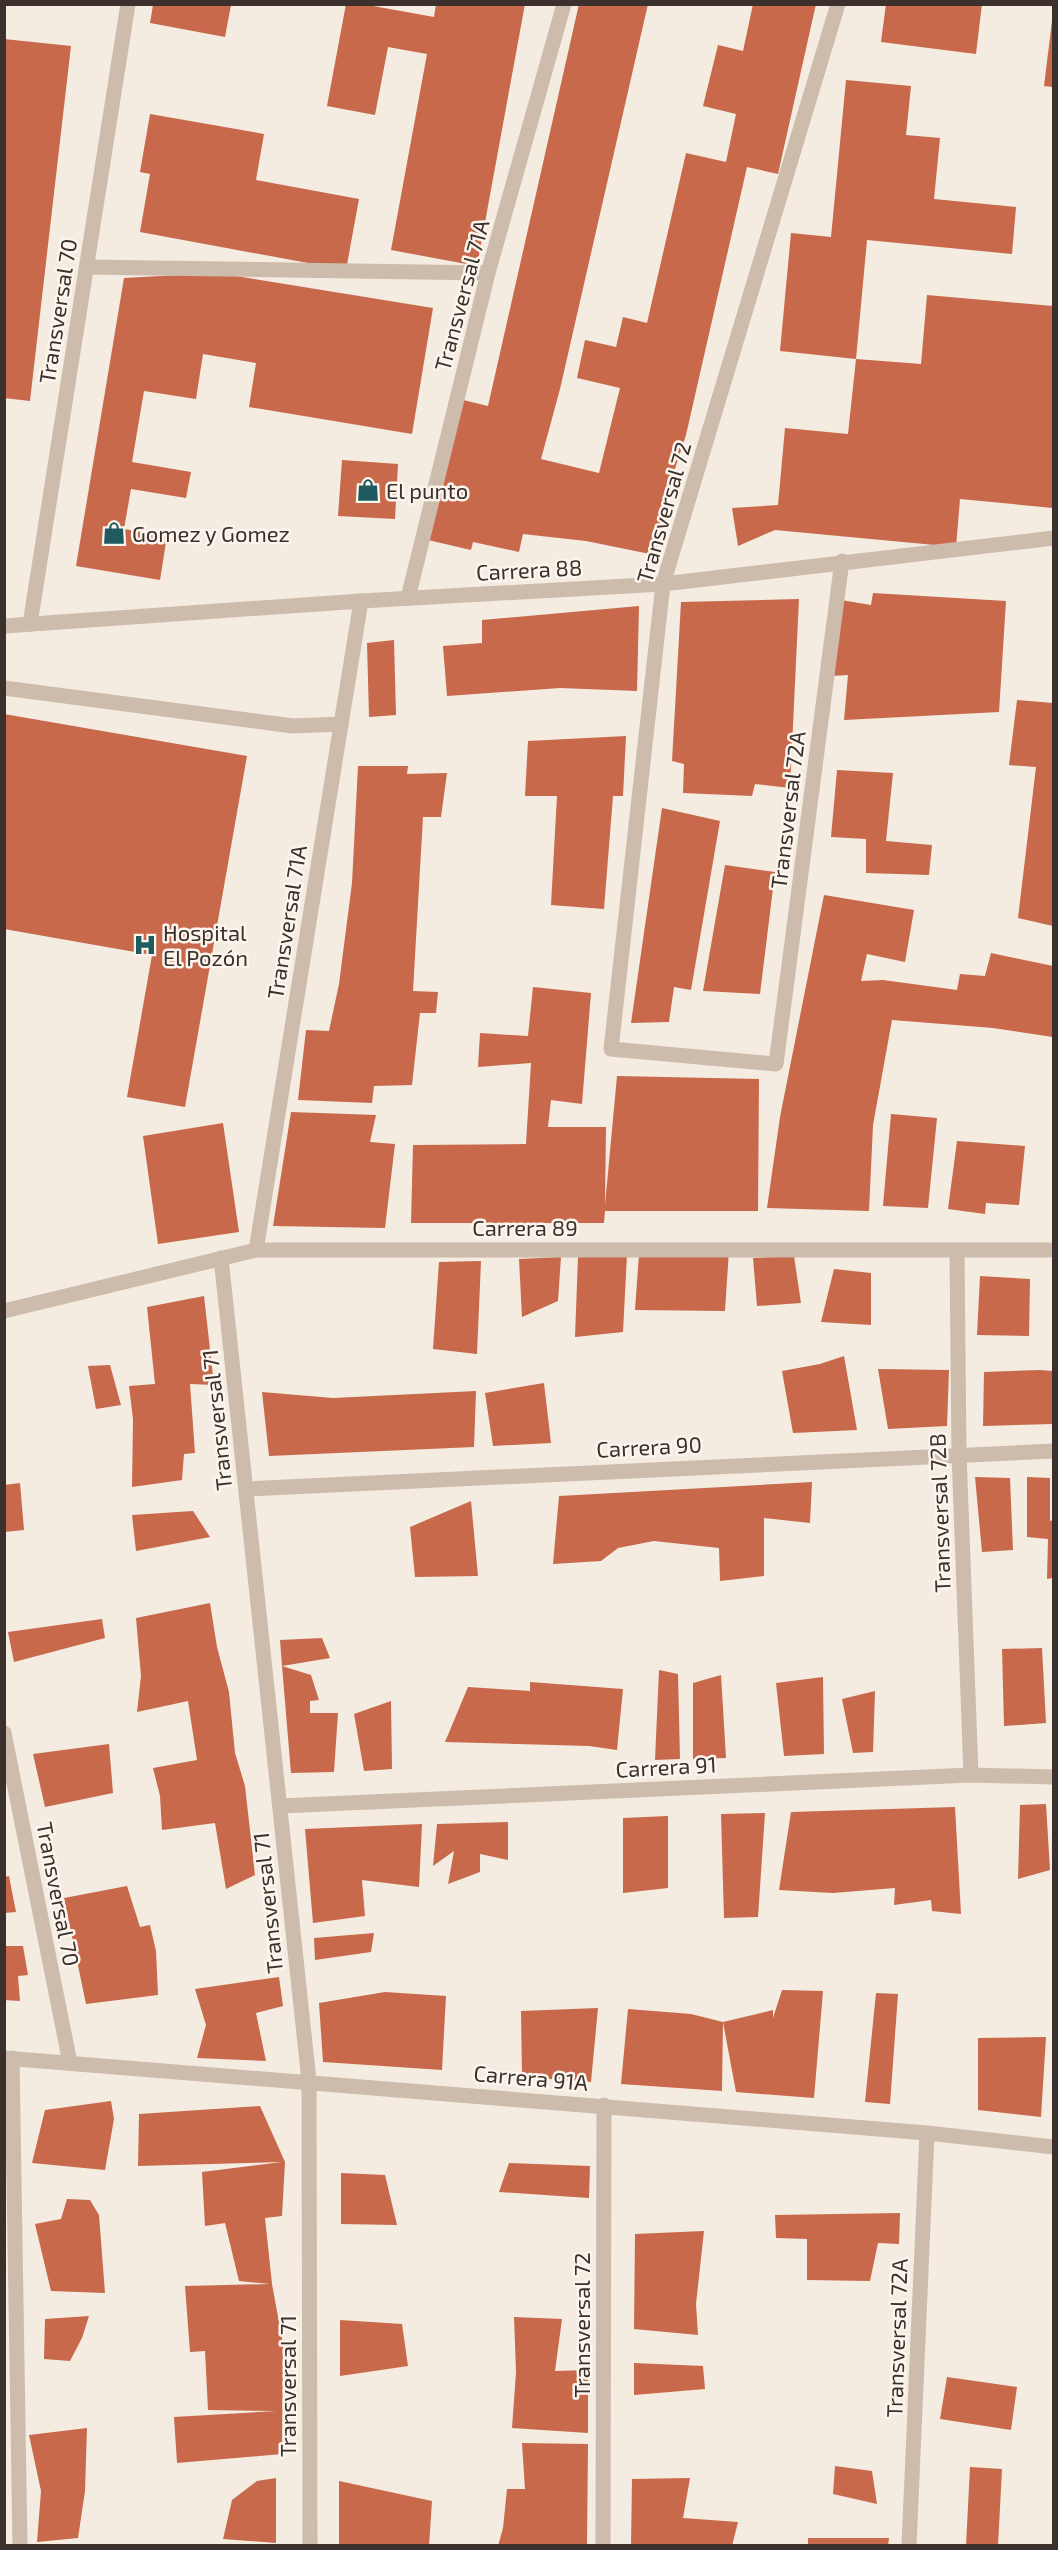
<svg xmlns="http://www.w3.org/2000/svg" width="1058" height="2550" font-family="'Exo 2',sans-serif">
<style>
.building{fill:#c8694b}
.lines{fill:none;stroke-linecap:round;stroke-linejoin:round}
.service{stroke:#cdbbac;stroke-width:15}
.minor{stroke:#cdbbac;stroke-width:15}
.tertiary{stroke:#cdbbac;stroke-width:15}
.labels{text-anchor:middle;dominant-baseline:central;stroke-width:5;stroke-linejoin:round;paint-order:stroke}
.street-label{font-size:22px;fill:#3b302b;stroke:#fbf5ee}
.poi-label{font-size:22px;fill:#3b302b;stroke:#fbf5ee;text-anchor:start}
</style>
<rect width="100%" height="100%" fill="#f4ebe1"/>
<path class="building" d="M346,4h16l72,13 2,-13h89l-48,262 -86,-16 36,-196 -39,-7 -13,68 -48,-9z
M579,4h69l-88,385 -19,70 58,14 21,-85 -43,-10 8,-38 31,7 7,-30 24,6 39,-170 40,9 10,-48 -33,-8 15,-61 25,6 10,-47h63l-38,170 -31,-7 -61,268 -17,52 -14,68 -69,-14 -63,-7 -4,18 -46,-10 -2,8 -43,-10 31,-141 29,7z
M886,4h96l-6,50 -95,-12z
M153,5h78l-6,32 -75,-14z
M1052,21h1v66l-9,-1z
M4,39l67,7 -41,355 -26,-3z
M846,80l65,6 -5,49 34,3 -6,61 82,8 -4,47 -145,-14 -11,119 -76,-8 11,-118 40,4z
M150,114l114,20 -8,46 103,19 -13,71 -206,-38 10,-58 -10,-2z
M217,273l216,35 -21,126 -163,-27 7,-44 -53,-9 -7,45 -52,-8 -12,71 59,10 -5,26 -55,-9 -7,40 43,7 -7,44 -84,-14 48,-288z
M927,295l126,11v202l-93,-9 -4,48 -181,-17 -37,16 -6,-38 46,-3 7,-77 63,6 8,-75 65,5z
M342,460l56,4 -3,55 -57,-3z
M873,593l133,8 -7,111 -155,8 4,-45 -17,1 10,-76 30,5z
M799,599l-9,189 -35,-4 -3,12 -69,-3 1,-29 -12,-3 9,-159z
M639,606l-2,85 -77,-3 -113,8 -4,-50 39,-3v-23z
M394,640l2,75 -27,2 -2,-74z
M1017,700l36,3v223l-35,-8 18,-151 -27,-2z
M4,714l243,42 -62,351 -58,-10 25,-142 -148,-26z
M626,736l-3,60h-10l-9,113 -53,-4 6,-109h-32l3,-55z
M358,766h50l-1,8 40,-1 -6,44h-18l-10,174 25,1 -2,21h-16l-8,72 -38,1 -2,17 -74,-3 8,-70 23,1 10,-47 13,-101z
M837,770l56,3 -7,68 46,4 -3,30 -63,-2v-34l-35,-2z
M662,808l58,13 -29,169 -17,-3 -5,35 -38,1z
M725,865l50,7 -15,122 -57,-3z
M824,895l90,15 -9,52 -38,-8 -6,27 22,-1 74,10 3,-16 25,2 6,-23 62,13v71l-60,-9 -101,-8 -19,105 -4,86 -102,-3 13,-91z
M533,987l58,6 -9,111 -31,-4 -3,27h58l-1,78 12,-129 142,3 -1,132h-153l-1,12h-193l2,-78 113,-1 5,-81 -53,4 2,-34 48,3z
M291,1112l85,3 -6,27 25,2 -10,84 -112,-2z
M891,1114l46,4 -9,90 -45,-2z
M223,1123l16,109 -81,12 -15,-108z
M957,1141l68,5 -6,59 -33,-2 -1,11 -37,-5z
M729,1250l-4,61 -90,-1 4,-56z
M627,1255l-4,77 -48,5 3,-80z
M794,1256l7,47 -44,3 -4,-48z
M561,1257l-3,44 -36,16 -3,-58z
M481,1261l-4,93 -44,-5 6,-87z
M834,1269l37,4v52l-50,-3z
M980,1276l50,3 -1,57 -52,-1z
M204,1296l10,89 -24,-1 5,69 -11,1 -2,26 -50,7 1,-68 -4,-33 26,-2 -8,-77z
M844,1356l13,74 -64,3 -11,-62 38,-7z
M110,1365l11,40 -25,4 -8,-43z
M878,1369l71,1 -2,56 -59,3z
M1040,1370l13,1v53l-70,2 1,-54z
M544,1383l7,60 -58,3 -8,-53z
M476,1391l-2,56 -205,9 -7,-64 71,6z
M975,1477l35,1 3,72 -31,2z
M1027,1477l23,1v43l3,-1v58l-6,1 1,-40 -21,-2z
M812,1482l-2,41 -46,-5v58l-44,5 -1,-33 -65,-7 -36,7 -17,13 -48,3 6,-68z
M20,1483l4,47 -20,2v-47z
M471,1501l7,75 -63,1 -5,-50z
M193,1511l17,26 -74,14 -4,-36z
M210,1603l7,44 12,45 6,61 10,33 10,89 -29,14 -11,-66 -53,7 -2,-34 -7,-28 44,-8 -9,-59 -51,11 4,-36 -5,-58z
M102,1619l3,19 -91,24 -6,-30z
M322,1638l8,20 -48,8 -2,-26z
M1042,1648l4,75 -42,3 -2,-77z
M282,1666l29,9 8,25 -9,1v12h28l-4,59 -43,1z
M659,1670l19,4 2,85 -25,1z
M721,1675l5,83 -33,1v-76z
M823,1677l1,77 -40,2 -8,-73z
M530,1682l93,7 -6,61 -28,-4 -144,-4 23,-55 62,4z
M875,1691l-2,61 -20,1 -11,-54z
M391,1701l1,68 -28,2 -10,-57z
M109,1744l4,49 -68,14 -12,-53z
M1046,1804l4,66 -32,9 2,-74z
M955,1807l6,107 -29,-3 -1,-11 -37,5 1,-17 -62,5 -54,-3 12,-78z
M765,1813l-7,104 -34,1 -3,-104z
M668,1816v72l-45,5v-75z
M508,1822v38l-28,-6v18l-32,12 6,-33 -21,15 4,-42z
M422,1824l-3,63 -57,-7 3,36 -52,7 -8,-94z
M9,1876l7,36 -12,1v-36z
M127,1886l13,41 10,-2 6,26 2,44 -72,9 -22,-106z
M374,1933l-3,19 -56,8 -1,-22z
M4,1946h19l5,29 -10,1 2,25 -16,-1z
M279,1977l4,29 -27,7 10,48 -69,-3 9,-33 -11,-36z
M782,1990l41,1 -9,107 -78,-6 -13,-70 -1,69 -101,-7 7,-75 63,5 32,8 50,-12v8z
M385,1992l61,4 -4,74 -119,-8 -4,-59z
M876,1993l22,1 -8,110 -25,-2z
M598,2008l-7,74 -69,-5 -1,-66z
M1046,2037l-5,80 -63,-7v-72z
M111,2101l3,18 -9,51 -73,-7 13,-53z
M260,2106l25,56 -3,54 -17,2 7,66 11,60 -1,110 -105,9 -3,-46 102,-6 -68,-1 -3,-59 -15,1 -5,-66 85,-2 -31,-3 -14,-58 -20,3 -3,-54 80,-10 -144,4 1,-52z
M509,2163l81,3 -1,32 -90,-6z
M341,2173l44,2 12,50 -56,-1z
M67,2199l23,1 9,15 6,78 -54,-2 -16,-67 26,-5z
M900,2213l-1,31 -21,-1 -8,38 -63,-1v-41l-31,-1 -1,-23z
M704,2231l-8,73 2,31 -64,-6 1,-95z
M89,2316l-7,22 -12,23 -26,-2 1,-40z
M514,2317l48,2 -7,52 33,-1v63l-76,-5 4,-56z
M340,2320l62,4 6,42 -68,10z
M634,2363l69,3 2,23 -71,6z
M947,2377l70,10 -6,43 -71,-11z
M87,2428l-2,63 -7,47 -41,4 4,-51 -12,-56z
M522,2443l66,1 -1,102h-89l5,-18 4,-39h18z
M835,2466l37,5 5,33 -44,-10z
M970,2467l32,2 -4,77h-32z
M276,2478v65l-53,-4 9,-39 25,-19z
M690,2478l-7,40 55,4 -6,24h-101l1,-67z
M339,2481l93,20 -3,45h-90z
M808,2538h81l-1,8h-80z"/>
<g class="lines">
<path class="service" d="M4,688l289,38 48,-2"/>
<path class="minor" d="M838,4l-175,580 -52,465 165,15 66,-503
M87,267l401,6
M408,598l80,-325 76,-269
M30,624l98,-620
M256,1250l105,-649
M957,1250l2,203 12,322
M221,1258l88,823 1,465
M4,1311l252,-61h798
M246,1489l808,-38
M4,1733l66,330
M280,1806l691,-31 83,2
M4,2058l923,75 127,14
M12,2058l8,488
M603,2546l1,-441
M909,2546l18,-413"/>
<path class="tertiary" d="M4,626l357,-25 302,-17 391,-46"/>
</g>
<defs>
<g id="shop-bare" transform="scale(1.8)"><path d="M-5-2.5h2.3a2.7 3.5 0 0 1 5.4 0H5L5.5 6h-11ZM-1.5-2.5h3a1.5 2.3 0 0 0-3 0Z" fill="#1f5a5e" stroke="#fbf5ee" stroke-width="2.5" paint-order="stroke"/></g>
<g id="hospital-bare" transform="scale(1.8)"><path d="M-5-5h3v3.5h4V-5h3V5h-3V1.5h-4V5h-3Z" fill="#1f5a5e" stroke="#fbf5ee" stroke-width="2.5" paint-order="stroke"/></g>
</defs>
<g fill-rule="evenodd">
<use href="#shop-bare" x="368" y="490"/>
<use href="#shop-bare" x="114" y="533"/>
<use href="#hospital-bare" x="145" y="945"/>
</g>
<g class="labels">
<g class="street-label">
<text transform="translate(461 295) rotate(-75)">Transversal 71A</text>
<text transform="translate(57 311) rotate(-81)">Transversal 70</text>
<text transform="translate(663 512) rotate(-74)">Transversal 72</text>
<text transform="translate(529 569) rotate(-3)">Carrera 88</text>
<text transform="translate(787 810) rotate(-83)">Transversal 72A</text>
<text transform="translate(286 922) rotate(-81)">Transversal 71A</text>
<text x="525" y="1227">Carrera 89</text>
<text transform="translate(216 1420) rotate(-96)">Transversal 71</text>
<text transform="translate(649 1446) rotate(-3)">Carrera 90</text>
<text transform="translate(939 1513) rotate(-92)">Transversal 72B</text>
<text transform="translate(666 1766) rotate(-3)">Carrera 91</text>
<text transform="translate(59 1894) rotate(79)">Transversal 70</text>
<text transform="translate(267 1903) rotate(-96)">Transversal 71</text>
<text transform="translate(531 2077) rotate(5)">Carrera 91A</text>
<text transform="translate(581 2325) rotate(-90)">Transversal 72</text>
<text transform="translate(896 2338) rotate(-88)">Transversal 72A</text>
<text transform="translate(287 2386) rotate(-90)">Transversal 71</text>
</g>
<g class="poi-label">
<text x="386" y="490">El punto</text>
<text x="132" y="533">Gomez y Gomez</text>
<text x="163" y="932">Hospital<tspan x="163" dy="25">El Pozón</tspan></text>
</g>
</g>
<rect width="1058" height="2550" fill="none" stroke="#3b302b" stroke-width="12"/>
</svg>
